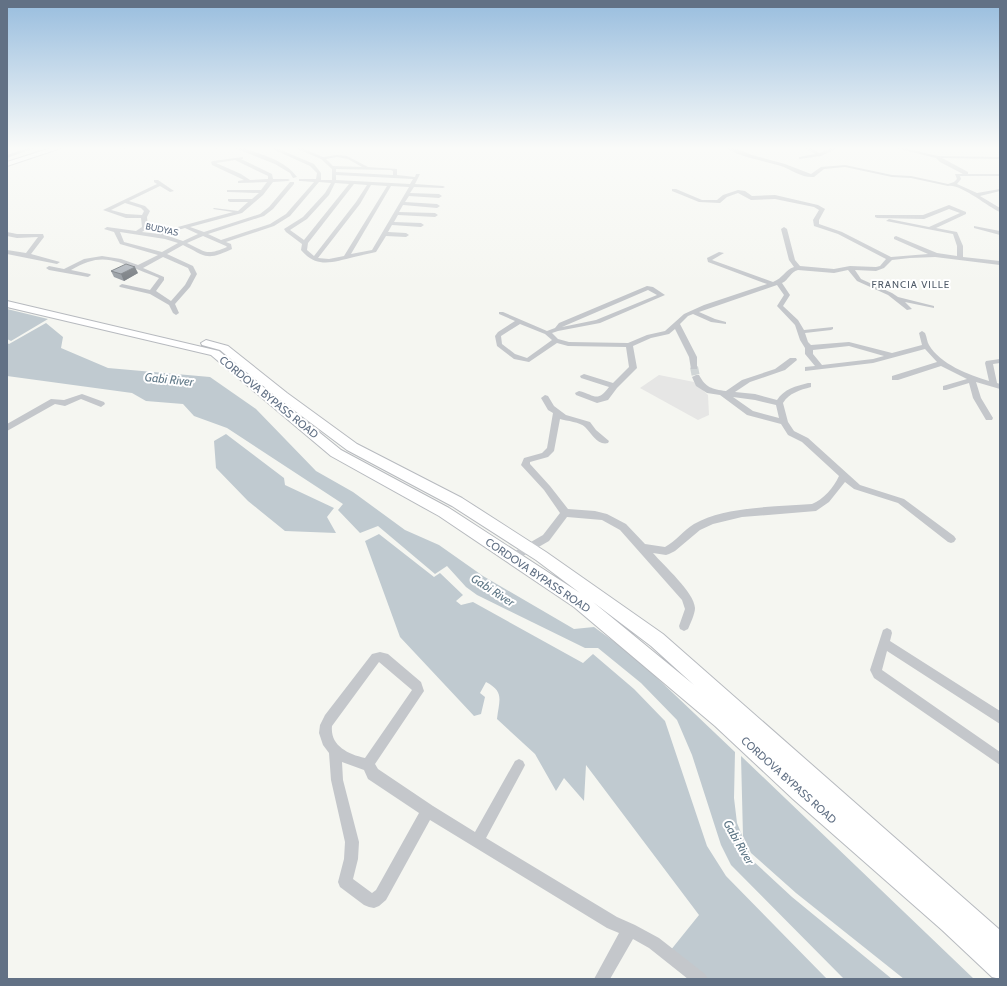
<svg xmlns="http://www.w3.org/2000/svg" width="1007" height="986" font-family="Cabin,sans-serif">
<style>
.built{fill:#e6e6e5}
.water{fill:#c0cad0}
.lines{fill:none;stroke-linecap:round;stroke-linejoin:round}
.street-tunnel{stroke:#d0d5d6;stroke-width:8;stroke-dasharray:8 4;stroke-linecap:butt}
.primary-casing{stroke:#b7babf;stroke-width:2}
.street{fill:#c4c7cb;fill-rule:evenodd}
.primary{fill:#fff;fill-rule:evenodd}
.wall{fill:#969ca2}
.shaded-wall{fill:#7a7f84}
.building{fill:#afb5bc;stroke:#7a7f84}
.labels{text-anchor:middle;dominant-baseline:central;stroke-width:4;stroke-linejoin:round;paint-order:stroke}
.far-street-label{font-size:9px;fill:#627185;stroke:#fff}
.far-neighbourhood-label{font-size:10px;letter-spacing:1px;fill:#505b69;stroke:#fff}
.street-label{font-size:11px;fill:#627185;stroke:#fff}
.water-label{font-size:12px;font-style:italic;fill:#627a89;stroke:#fff}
</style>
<rect width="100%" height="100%" fill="#f5f6f1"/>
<path class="built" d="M659,375l35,7 14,13 1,20 -11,5 -58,-32z"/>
<path class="water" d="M7,309l41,10 -37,22 -4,-2z
M46,323l17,14 -2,11 47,20 102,9 46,32 60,62 37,21 52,38 34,15 44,31 91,53 20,-2 40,29 101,96 -1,46 3,25 15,37 40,37 100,82h-48l-113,-114 -10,-20 -29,-90 -15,-35 -36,-37 -43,-35h-13l-108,-53 -11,-8 -19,-21 -12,8 -57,-48 -18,7 -22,-23 5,-6 -116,-76 -33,-12 -11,-12 -37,-3 -14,-8 -125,-17v-33l2,1z
M226,434l58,44 1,7 49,23 -7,9 9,16 -51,-2 -37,-30 -32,-33 -2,-27z
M379,534l55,43 6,-4 23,22 -7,6 5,4 12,-3 110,61 10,-9 41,35 31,32 42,125 19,30 101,103h-123l-34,-28 29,-36 -113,-150 -2,36 -20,-23 -8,13 -21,-37 -38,-35c2,-19 8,-27 -11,-37l-6,11 5,4 -4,17 -7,2 -74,-79 -35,-96z
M741,756l233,223h-70l-108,-86 -45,-40 -8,-17z"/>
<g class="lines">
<path class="street-tunnel" d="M694,367l2,10"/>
<g class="primary-casing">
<path id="primary" d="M54,147h10l-57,19v-4z
M7,301l212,50 122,99 108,58 131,85 -44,-33 -84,-54 -105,-56 -68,-51 -59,-49 -18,-5 -1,-2 5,-3 22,6 59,47 70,51 105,54 84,54 117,82 337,296v49l-8,-2 -50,-47 -149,-131 -78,-73 -141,-119 -135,-91 -108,-60 -120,-101 -204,-48zM593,602l58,44 43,39z"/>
</g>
<path class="street" d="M31,147h6l-30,11v-3z
M121,147h7l-6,2 -2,-1z
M214,147h6l-5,2 -2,-1z
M232,147h6c20,6 46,12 59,30l-4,1 -3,-5 -15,-9z
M268,147h6l40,17 7,9v7h11v-11l-11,-10 -28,-12h6l24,10 14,-2 10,1 21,11 29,2v6l18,2 1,-3h4l-5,10 28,2 2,1 -2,1 -29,-1 -4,6 29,1 3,2 -3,2 -30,-2 -4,6 32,2 3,2 -3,2 -34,-3 -4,7 36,1 3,2 -3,2 -37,-2 -4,7 27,1 3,2 -3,2 -29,-2 -4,7 18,1 3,2 -3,2 -20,-1 -10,16c-7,2 -15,3 -22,5 -21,5 -37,12 -53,-7l1,-6 -16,-12 -2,-3 19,-12 22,-24 6,-10 -12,-1 -29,34 -16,10 -48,16 5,2 1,5c-26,12 -25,8 -49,-4l-16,9 26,12 4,8 -7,13 -15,17 4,9 -3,2 -3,-2 -4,-8 -19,-11 -30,-7 -1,-1 3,-2 28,6 9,-12c-6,-3 -14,-5 -20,-8 -28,-12 -41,-16 -68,0l19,4 1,1 -3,2 -39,-7 -3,-2 3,-2 15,3 20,-10 18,-3 19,3 17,6 20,-10 -38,-11 -6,-12 -10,-3 3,-2 29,4 6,-4 -1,-9h-15l-23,-8 54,-26 -3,-2v-2h4l16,11 -4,1 -10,-6 -31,15 16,5 5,5 -3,6 1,11 -6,4 17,2 4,-3 70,-19 -20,-3 1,-1 24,3 10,-9h-18l-2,-1v-2h24l7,-6 -30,-1h-2v-2h34l6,-8 -29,1v-2l6,-1 -32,-15 -1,-3 2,-1 30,-4v2h-2l31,15 1,5h15l2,1 -2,1 -15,1 -10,13 -21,18 -52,14 14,5 56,-18 9,-7 21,-25h4v2l-21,25 -9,7 -56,18 13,6 49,-16 16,-10 28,-32 -13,-1h-2v-2h17l1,-6 -7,-7zM337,157l11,2 14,8 -29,-1 -7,-7zM235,160l33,16v3l-18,1 -9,-6 -25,-11zM336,169l55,1 2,1v4l-57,-3zM336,175l77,4 -3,5 -74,-4zM335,183l14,1 -45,56 -14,-10 17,-11 22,-24zM354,184l13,1 -11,17 -42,54 -7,-6 1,-7zM371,185l16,1 -43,70 -15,3 -11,-1 42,-54zM391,186l18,1 -37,63 -21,4zM125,203l16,5 3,3 -2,4 -16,-1 -15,-4zM185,228l13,6 -15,7 -18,-6 2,-2zM120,232l45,7 13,4 -16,9 -38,-10zM203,236l23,10 1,1c-21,9 -21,5 -40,-4zM163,257l25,11 3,6 -6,11 -14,16 -15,-10 8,-11v-3l-21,-9z
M725,147h6l21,8 33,9 26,10 10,-7 24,-2 47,10 19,1 37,8 6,-2 3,-3 -2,-5h8l-23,-12 -4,-4 -44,-11h7l39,9 62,1v2l-58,-1 26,14v2h32v2h-40l1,3 -4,5 20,9 23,-4v2l-20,5 20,12v4c-12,-5 -40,-29 -52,-26l-37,-8 -19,-1 -47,-10 -21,2 -10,8c-12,1 -22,-7 -33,-11 -18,-6 -41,-8 -56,-19z
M804,147h5l10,6 15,-6h6l-19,9 -22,3v-2l16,-3z
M672,189h4l26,11h15l6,-5 15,-5 7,1 7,5 23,-1 43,10 7,4 -6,11v4l23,8 49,25 37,-3 -34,-15v-2l2,-1 41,17 20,3v-10l-4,-12 -67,-13 3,-2 40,8 31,-14 -11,-4 -25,10 -47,-1 -2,-1v-2h48l26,-10 17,7v2l-30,14 21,4 6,14v11l37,4v4l-65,-8 -25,1 -18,2 -8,8 -8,3 -21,-1 6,9 31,14 6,4 36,9v2l-29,-6 7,7 -5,1 -19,-15 -31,-14 -9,-11 -14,3 -36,-3c-8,2 -9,10 -16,13l8,12 -7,11 15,14 6,10 29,-3v2l-2,1 -26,3 3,9 3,3 38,-3 43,11 30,-8 -3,-12 3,-2 3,2c2,4 2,9 4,12 11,19 40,30 60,36l-4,-18 1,-2 14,-2v4l-7,1 4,19 3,1v5l-24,-7 5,16 12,20 -1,2h-6l-13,-22 -4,-15 -23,7h-3v-4l24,-7 -26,-13 -43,14h-6v-4l45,-14 -12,-13 -52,14 -68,8v-4l10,-1 -10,-12v-6l-5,-8 -5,-15 -18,-19 7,-11 -7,-10 -78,27 16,7 11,3v2l-15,-2 -18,-8 -5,2 -8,8 17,33v12h-6l-2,-12 -14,-28 -6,5 -18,4 -18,8 4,22 -20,20 -9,12 -11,3 -21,-8 -1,-2 4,-2c16,4 18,12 30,-4l-28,-9 -1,-2 4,-2 29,9 16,-16 -3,-20 -58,-1 -11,-3 -28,19 -15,-3 -17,-13 -2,-10 3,-4 17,-11 -16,-7v-2h4l44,19 8,-3 4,-5 88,-37 6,1 12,8 -65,28 -42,8 -6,2 6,6 11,3 59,1 19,-8 18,-4 19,-17 20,-9 63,-21 -59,-22 -1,-4 12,-6 5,1 -12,7 61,22c10,-4 12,-12 21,-15l-5,-7 -8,-31 3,-2 3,2 8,31 5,6 34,3 16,-3 26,1 4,-1 6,-7 -48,-25 -24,-8 -1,-6 6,-10 -5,-3 -39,-8 -24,1 -13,-7 -11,4 -7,6 -21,-1 -27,-11zM648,290l9,5 -61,25 -34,7zM520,324l25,10 7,6 -25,18 -12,-4 -13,-10 -1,-8zM849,346l35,10 -11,3 -51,6 -9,-11v-4z
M974,226l26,5v4l-26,-7z
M7,232l10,2h26l1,3 -13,17 29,8 -3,2 -50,-10v-4l19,3 12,-16 -21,1 -10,-2z
M790,358h6l1,2 -12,10 -35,12 -15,10 20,2 22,6c7,-11 19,-14 31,-17h3v4c-11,3 -22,6 -28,16l5,19 6,9 14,7 52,47 44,14 50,37 2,3 -2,3 -3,1 -3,-1 -50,-39 -44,-14 -9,-7 -16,20 -13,9 -74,6 -29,7 -13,6 -25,21 -6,3 -3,1 -13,-2c11,13 41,39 42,55 0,6 -5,16 -7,21l-4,2 -4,-2 -1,-3 6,-17 -3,-9 -62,-70 -18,-10 -35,-3 -18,24 -33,19 -3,1 -3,-1 -2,-3 2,-3 33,-19 17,-22 -16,-23 -23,-25 3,-7 18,-5 5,-5 6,-35 -5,-3 -7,-12 4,-3 3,1 6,10 12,9 24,7 6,8 13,11 -1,2c-10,3 -17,-10 -23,-16 -5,-5 -18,-6 -25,-8l-6,32 -6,6 -18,5v2l20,22 18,23 27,2 12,3 19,10 19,20 20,3c11,-6 19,-17 29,-23 32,-18 82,-17 118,-20 11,-4 22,-17 27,-28l-37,-34 -14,-7 -7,-11 -34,-9 -27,-20 -13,-2 -11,-7 -4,-9 4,-2h3c7,13 13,14 27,16l16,-11 33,-11zM733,397l22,3 21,5 3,13 -26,-7z
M82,394l22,8 1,2 -4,3 -20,-8 -16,7 -10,-2 -48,27v-7l44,-25 13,1z
M887,628l4,2 1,3 -2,8 110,70v13l-113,-73 -5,19 118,82v13l-126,-87 -4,-8 12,-37 1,-3z
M380,652l8,2 33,28 3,9 -49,73 3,5 55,37 42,26 40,-71 4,-2 4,2 2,4 -2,4 -37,69 131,79 18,8 24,13 46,36 3,5h-20l-39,-31 -16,-9 -23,40h-16l25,-46 -12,-5 -177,-108 -44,80 -7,6 -5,2 -5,-1 -5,-2 -24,-18 -2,-5 6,-23 1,-17 -14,-62 -2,-27 -6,-8 -4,-12 1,-8 5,-10 47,-61zM379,662l33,28 -47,68c-18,-4 -35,-13 -33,-32zM342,762l22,8 4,9 51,34 -43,77 -4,3 -19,-14 5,-20 1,-17 -16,-62z"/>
<use href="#primary" class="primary"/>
</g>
<path class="wall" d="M111,271l27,2 -14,8 -10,-4z"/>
<path class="shaded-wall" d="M135,267l3,6 -14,8 -3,-7z"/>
<path class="building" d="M126,264l9,3 -14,7 -10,-3z"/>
<linearGradient id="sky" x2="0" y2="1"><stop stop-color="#98bdde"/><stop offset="0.52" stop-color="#fafbf9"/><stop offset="1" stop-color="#fafbf9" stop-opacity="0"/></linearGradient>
<rect width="1007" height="285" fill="url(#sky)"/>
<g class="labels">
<g class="far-street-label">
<text transform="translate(162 229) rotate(12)">BUDYAS</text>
</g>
<g class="far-neighbourhood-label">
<text x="911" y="284">FRANCIA VILLE</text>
</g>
<g class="street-label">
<text transform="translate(269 397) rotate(39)">CORDOVA BYPASS ROAD</text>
<text transform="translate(538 575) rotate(34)">CORDOVA BYPASS ROAD</text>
<text transform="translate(789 780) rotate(42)">CORDOVA BYPASS ROAD</text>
</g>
<g class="water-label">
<text transform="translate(169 379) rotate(6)">Gabi River</text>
<text transform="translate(493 590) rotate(33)">Gabi River</text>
<text transform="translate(739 842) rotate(60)">Gabi River</text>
</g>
</g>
<rect width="1007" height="986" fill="none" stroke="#627185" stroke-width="16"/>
</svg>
